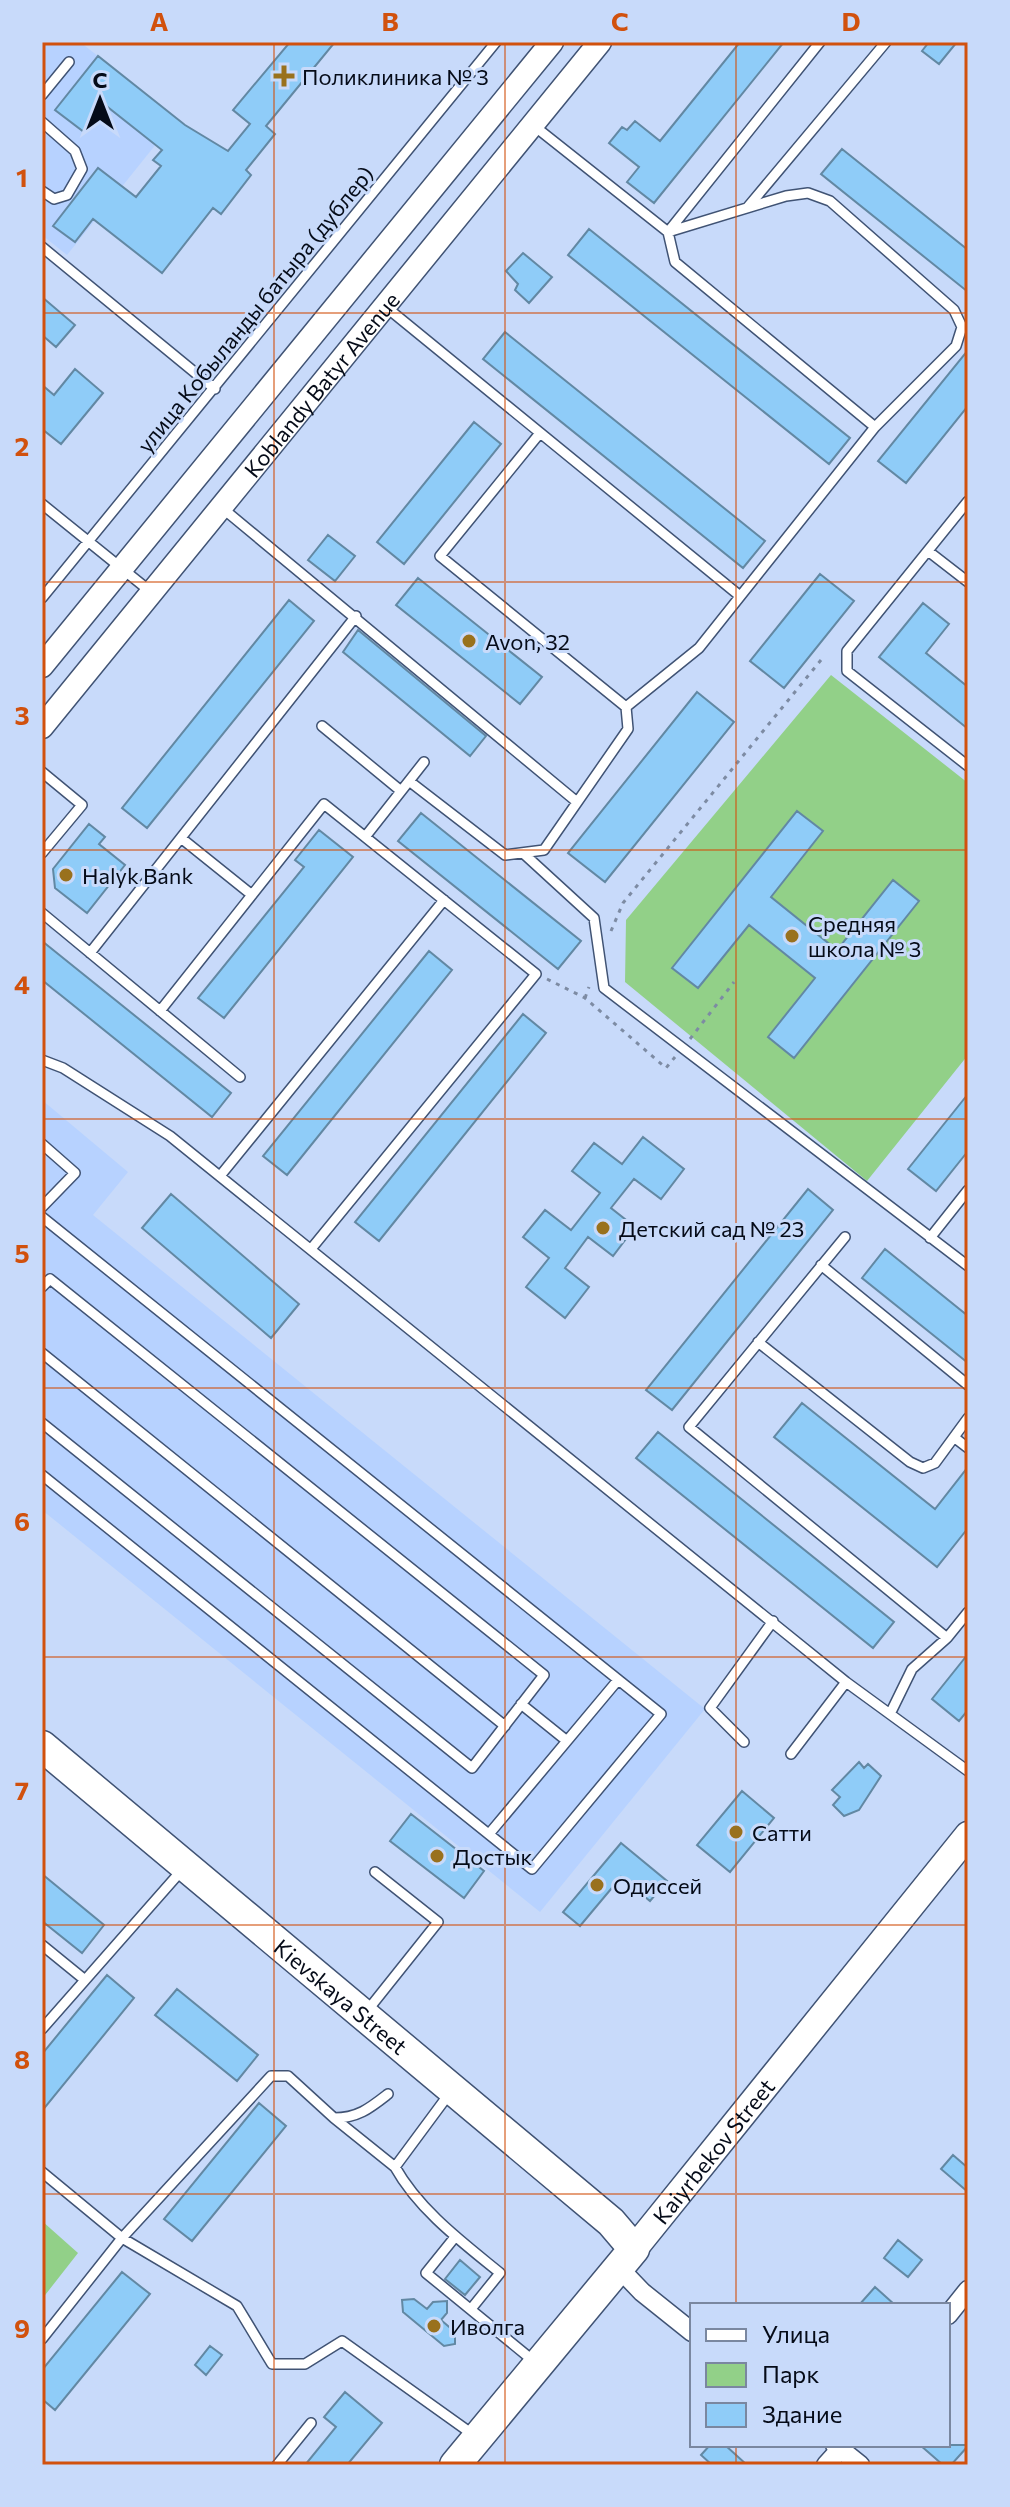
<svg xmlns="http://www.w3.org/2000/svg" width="1010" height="2507" font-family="Commissioner,sans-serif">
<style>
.built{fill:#b7d2ff}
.green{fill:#92d088}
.building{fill:#8fccf8;stroke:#6288a3;stroke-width:2}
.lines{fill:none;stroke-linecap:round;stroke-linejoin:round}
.service-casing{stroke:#405374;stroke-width:12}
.minor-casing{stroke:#405374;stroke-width:21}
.tertiary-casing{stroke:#405374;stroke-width:25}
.secondary-casing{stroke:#405374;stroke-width:29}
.trunk-casing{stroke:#405374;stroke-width:33}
.path{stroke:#7d8ba3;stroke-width:3;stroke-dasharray:4 6;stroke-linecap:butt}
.service{stroke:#fff;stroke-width:9}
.minor{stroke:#fff;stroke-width:18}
.tertiary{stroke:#fff;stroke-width:22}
.secondary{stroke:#fff;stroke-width:26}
.trunk{stroke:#fff;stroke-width:30}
.grid{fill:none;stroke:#d1510d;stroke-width:2;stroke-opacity:0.55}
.poi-dot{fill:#99711d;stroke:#c8dafa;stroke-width:3}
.labels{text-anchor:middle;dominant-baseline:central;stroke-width:6;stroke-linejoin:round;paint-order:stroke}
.poi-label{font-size:22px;fill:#050b18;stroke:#c8dafa;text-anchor:start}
.street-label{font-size:22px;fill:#050b18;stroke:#c8dafa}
.neatline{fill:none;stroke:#d1510d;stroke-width:3}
.grid-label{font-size:26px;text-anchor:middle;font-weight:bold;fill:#d1510d}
</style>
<rect width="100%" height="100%" fill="#c8dafa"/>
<path class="built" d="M42,42h38l97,76 -110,137 -25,-20z
M42,1100l86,72 -35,43 612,494 -165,203 -498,-402z"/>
<path class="green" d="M831,675l137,108v272l-101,126 -242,-199 1,-62z
M42,2221l36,32 -36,46z"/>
<path class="building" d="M290,42h45l-69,84 9,8 -29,36 5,5 -30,39 -8,-6 -51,65 -69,-54 -18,23 -22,-16 45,-58 38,29 25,-31 -8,-6 9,-10 -57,-45 -21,27 -29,-22 43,-54 87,69 43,26 22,-27 -17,-14z
M740,42h44l-130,161 -27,-21 12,-15 -30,-24 13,-16 5,3 8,-9 25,20z
M929,42h28l-18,22 -17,-13z
M842,149l126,101v42l-147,-118z
M589,229l261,209 -21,26 -261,-209z
M523,253l29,24 -23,26 -14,-13 3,-6 -12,-13z
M42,297l33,28 -19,22 -14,-12z
M505,332l260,209 -22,27 -260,-209z
M968,350v56l-62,77 -28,-22z
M75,369l28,24 -42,51 -19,-15v-44l12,10z
M474,422l27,22 -97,120 -27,-22z
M328,535l27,21 -20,25 -27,-21z
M820,574l34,27 -70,87 -34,-27z
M418,578l124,99 -22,27 -124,-99z
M289,600l25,21 -167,207 -25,-20z
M923,603l26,21 -23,29 42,34v42l-89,-72z
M358,630l128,106 -16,20 -127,-104z
M697,692l37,30 -129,160 -37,-29z
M797,811l26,20 -52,66 66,53 56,-70 26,21 -125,157 -26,-21 47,-59 -66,-53 -51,63 -26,-20z
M421,813l160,128 -23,28 -160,-128z
M89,824l16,13 -6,7 26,21 -38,48 -32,-25 -2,-19z
M319,830l34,27 -129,161 -26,-20 106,-131 -9,-7z
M42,941l189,152 -19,24 -170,-137z
M429,951l23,19 -165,205 -24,-19z
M523,1014l23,19 -167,208 -24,-19z
M968,1094v57l-32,40 -28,-22z
M643,1137l41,32 -23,30 -27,-20 -23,29 24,19 -22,29 -25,-19 -23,31 24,19 -24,31 -39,-31 23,-29 -26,-21 22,-27 26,20 29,-37 -28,-22 22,-28 28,21z
M808,1189l25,21 -161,200 -26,-20z
M171,1194l128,110 -28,34 -129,-110z
M885,1249l83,67v47l-106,-85z
M802,1403l133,106 33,-42v61l-31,39 -163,-130z
M658,1432l236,190 -21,26 -237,-190z
M968,1654v56l-9,11 -27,-22z
M859,1762l5,6 4,-4 13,12 -22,34 -15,6 -11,-11 7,-8 -8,-7z
M742,1791l32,27 -44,54 -33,-27z
M411,1814l73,57 -20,27 -74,-57z
M621,1843l46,38 -17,20 -29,-24 -41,49 -17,-14z
M42,1874l62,51 -22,28 -40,-32z
M107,1975l27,23 -92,113v-57z
M177,1989l81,66 -21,26 -82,-66z
M259,2103l27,23 -94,115 -28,-22z
M953,2155l15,13v24l-27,-23z
M898,2240l24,20 -14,17 -24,-19z
M460,2260l20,17 -15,18 -20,-16z
M122,2272l28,22 -95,116 -13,-11v-29z
M875,2287l20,18h-36z
M414,2299l13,10 6,-7 14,-1v12l-6,7 14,12v12l-11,2 -41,-34 -1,-12z
M210,2346l12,9 -16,20 -11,-10z
M345,2392l37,31 -35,42h-42l31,-38 -12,-10z
M710,2445h15l22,20h-35l-11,-10z
M920,2445h48v1l-17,19h-8z"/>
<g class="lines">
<g class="service-casing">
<path id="service" d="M42,95l27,-33
M42,122l33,29 7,18 -15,26 -13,4 -12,-8
M533,125l135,107 7,30 200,165
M747,208l139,-166
M42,247l173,142
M386,307l354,289
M540,433l-100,123 186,151
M968,501l-121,150v20l121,95
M42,504l109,88
M221,507l356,295
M928,551l40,31
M42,598l454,-556
M322,726l79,65
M42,772l40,33 -40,48
M409,781l96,74 39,-5 84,-121 -2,-22 73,-59 176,-221 81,-81 6,-19 -8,-17 -124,-109 -22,-8 -22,3 -118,36 152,-190
M365,837l59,-75
M181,838l71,57
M523,853l71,65 10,70 364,278
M42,913l198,164
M90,953l266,-337
M160,1011l164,-207 212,170 -225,275
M42,1060l21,8 107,68 676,546 122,89
M42,1144l33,29 -33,34
M220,1176l224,-276
M42,1217l619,497 -129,155 -490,-394
M845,1237l-156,190 258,211
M930,1238l38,-48
M821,1265l147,120
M42,1287l8,-8 494,396 -72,93 -430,-345
M758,1342l152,120 13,6 12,-5 33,-45
M42,1353l463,373
M955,1438l13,10
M521,1704l46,37
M890,1714l22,-45 35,-31 21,-26
M744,1742l-34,-34 63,-87
M791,1754l55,-72
M489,1834l129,-154
M42,1945l43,35
M367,2011l71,-89 -63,-50
M42,2029l140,-159
M449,2094l-54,73c24,43 67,75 105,106l-29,36
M334,2118l61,49
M42,2172l80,66 115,68 35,58h33l37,-23 133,95
M455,2237l-29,36 110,90
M42,2339l80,-101 149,-162h17l46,42c24,0 36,-10 54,-24
M277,2465l34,-42"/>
</g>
<g class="minor-casing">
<path id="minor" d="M619,2268l23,24 50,40
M948,2315l20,-25
M835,2445l25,20
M826,2465l18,-20"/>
</g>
<g class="tertiary-casing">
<g id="tertiary">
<path d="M42,666l510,-624"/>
<path id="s1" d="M42,727l558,-685"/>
</g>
</g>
<g class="secondary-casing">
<g id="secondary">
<path id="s2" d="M634,2249l334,-414"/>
</g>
</g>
<g class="trunk-casing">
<g id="trunk">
<path id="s3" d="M42,1746l569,476 23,27 -179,216"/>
</g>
</g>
<path class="path" d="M611,931l12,-28 198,-243
M547,979l38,19 81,70 9,-11
M585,998l4,-11
M690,1039l44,-57"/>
<use href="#service" class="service"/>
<use href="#minor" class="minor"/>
<use href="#tertiary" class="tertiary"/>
<use href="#secondary" class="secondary"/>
<use href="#trunk" class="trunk"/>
</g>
<path class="grid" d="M274,42v2423M505,42v2423M736,42v2263M42,313h926M42,582h926M42,850h926M42,1119h926M42,1388h926M42,1657h926M42,1925h926M42,2194h926M736,2445v20"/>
<g class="poi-dot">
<path d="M280 64h8v8h8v8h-8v8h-8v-8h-8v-8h8z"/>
<circle cx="469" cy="641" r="8"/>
<circle cx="66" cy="875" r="8"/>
<circle cx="792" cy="936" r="8"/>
<circle cx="603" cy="1228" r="8"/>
<circle cx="736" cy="1832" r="8"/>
<circle cx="437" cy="1856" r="8"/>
<circle cx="597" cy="1885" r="8"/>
<circle cx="434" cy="2326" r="8"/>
</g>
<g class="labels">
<g class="poi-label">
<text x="302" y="76">Поликлиника № 3</text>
<text x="485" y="641">Avon, 32</text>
<text x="82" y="875">Halyk Bank</text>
<text x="808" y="923">Средняя<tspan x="808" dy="25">школа № 3</tspan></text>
<text x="619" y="1228">Детский сад № 23</text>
<text x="752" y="1832">Сатти</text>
<text x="453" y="1856">Достык</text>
<text x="613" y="1885">Одиссей</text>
<text x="450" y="2326">Иволга</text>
</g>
<g class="street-label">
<text transform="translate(255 309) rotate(-51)">улица Кобыланды батыра (дублер)</text>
<text stroke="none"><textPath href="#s1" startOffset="442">Koblandy Batyr Avenue</textPath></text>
<text stroke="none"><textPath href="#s3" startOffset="390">Kievskaya Street</textPath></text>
<text stroke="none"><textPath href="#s2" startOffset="126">Kaiyrbekov Street</textPath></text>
</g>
</g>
<rect width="1010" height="2507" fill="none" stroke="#c8dafa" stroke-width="88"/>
<rect x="690" y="2303" width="260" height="144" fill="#c8dafa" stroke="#7a87a0" stroke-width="2"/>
<rect x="706" y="2329" width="40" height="12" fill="#ffffff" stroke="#7a87a0" stroke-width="2"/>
<text x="762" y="2343" font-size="24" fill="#050b18">Улица</text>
<rect x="706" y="2363" width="40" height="24" fill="#92d088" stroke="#7a87a0" stroke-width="2"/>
<text x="762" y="2383" font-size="24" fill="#050b18">Парк</text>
<rect x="706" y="2403" width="40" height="24" fill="#8fccf8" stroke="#7a87a0" stroke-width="2"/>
<text x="762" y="2423" font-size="24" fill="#050b18">Здание</text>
<g transform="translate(100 100)" stroke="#c8dafa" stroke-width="6" paint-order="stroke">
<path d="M0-6L14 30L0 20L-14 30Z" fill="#050b18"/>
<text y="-12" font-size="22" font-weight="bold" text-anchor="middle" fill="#050b18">С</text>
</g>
<rect x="44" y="44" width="922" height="2419" class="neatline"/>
<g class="grid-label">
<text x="159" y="31">A</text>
<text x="390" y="31">B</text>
<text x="620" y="31">C</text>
<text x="851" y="31">D</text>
<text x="22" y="187">1</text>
<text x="22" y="456">2</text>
<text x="22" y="725">3</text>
<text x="22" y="994">4</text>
<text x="22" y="1263">5</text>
<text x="22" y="1531">6</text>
<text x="22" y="1800">7</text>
<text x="22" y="2069">8</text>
<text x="22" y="2338">9</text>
</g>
</svg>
